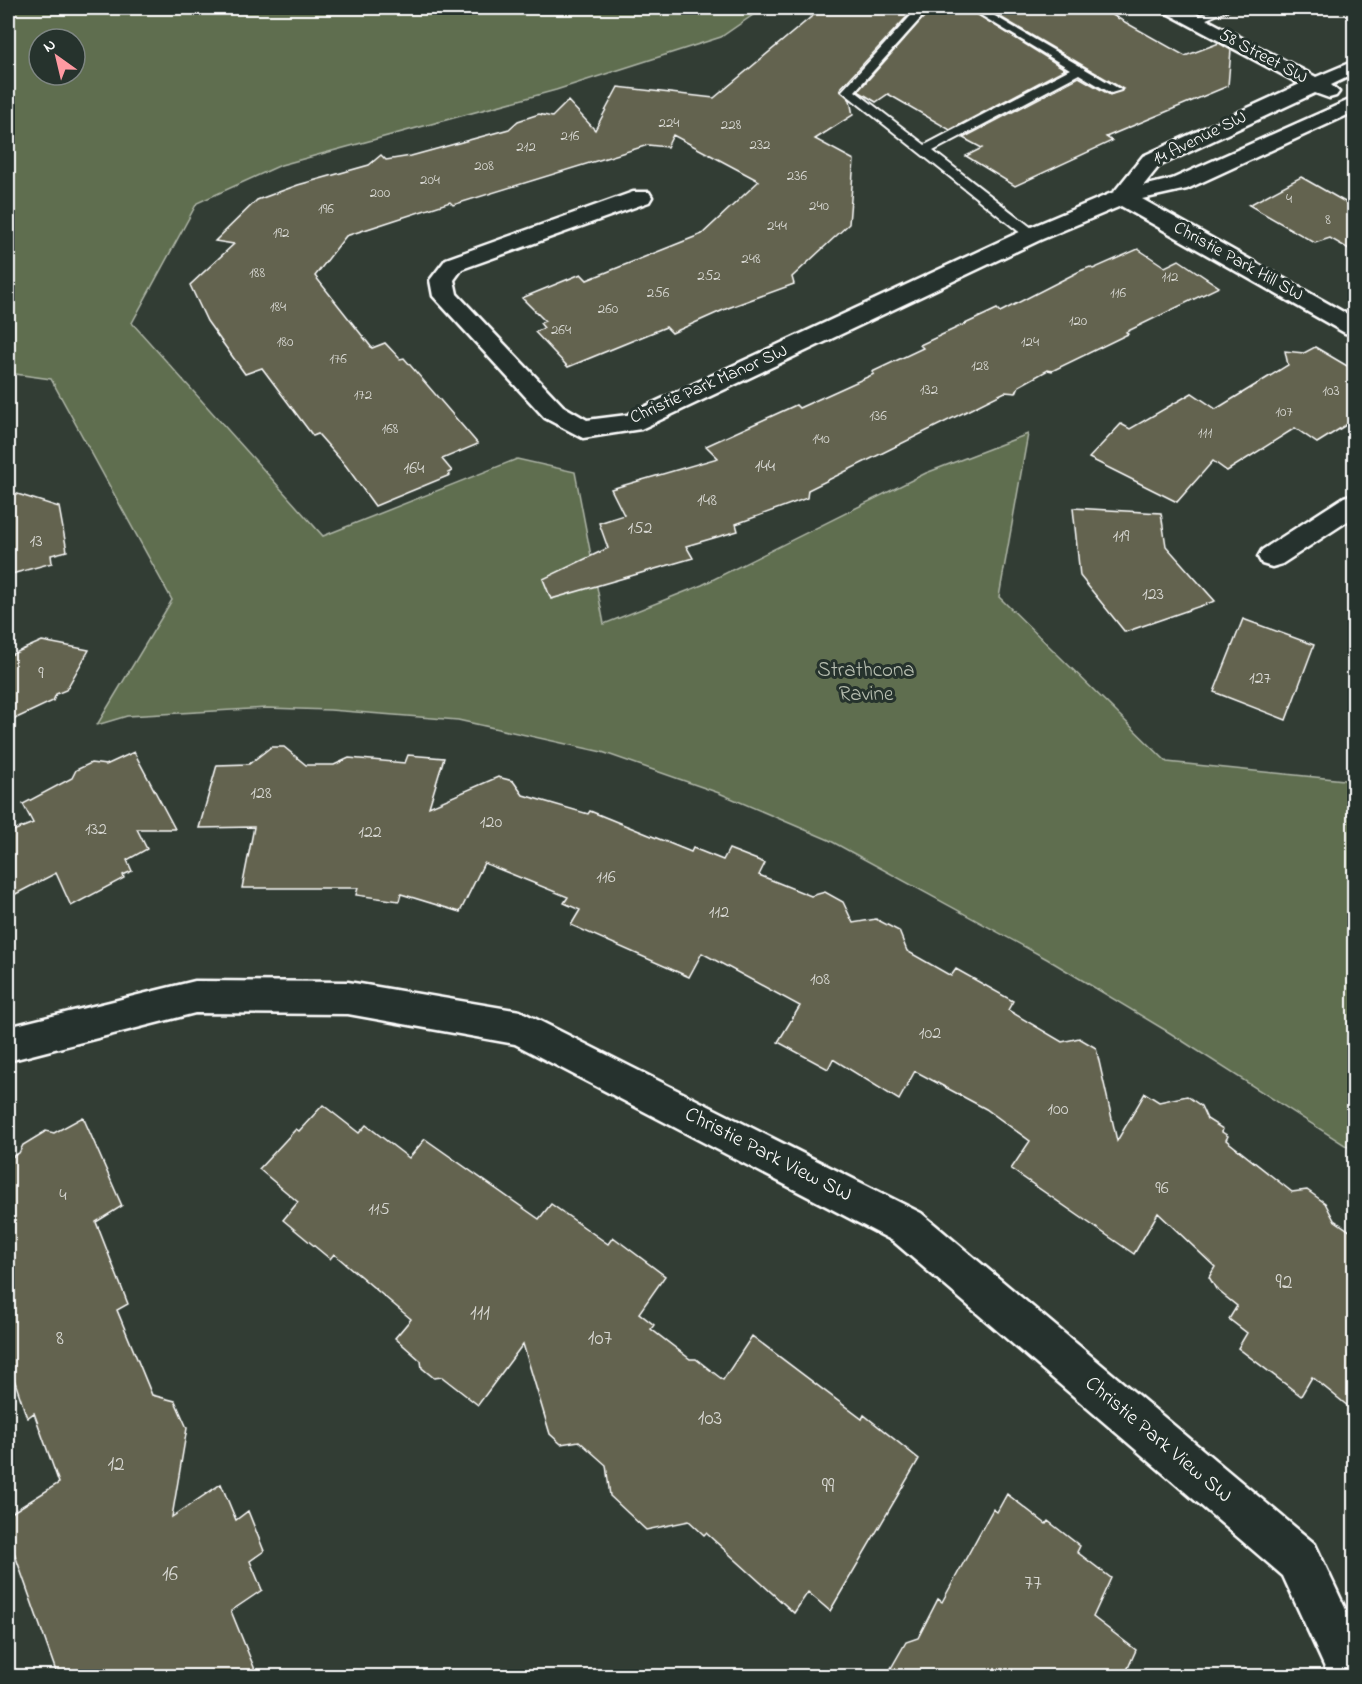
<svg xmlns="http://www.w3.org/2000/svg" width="1362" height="1684" font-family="'Indie Flower',sans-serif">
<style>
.green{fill:#5f6e50;stroke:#afb6a8;stroke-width:1.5;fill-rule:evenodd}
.building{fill:#64644f;stroke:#fff;stroke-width:1.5}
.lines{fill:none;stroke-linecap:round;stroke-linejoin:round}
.lane-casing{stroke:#fff;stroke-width:4}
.street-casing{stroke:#fff;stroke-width:5}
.lane{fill:#26332d;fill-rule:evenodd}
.street{fill:#26332d;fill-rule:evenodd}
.labels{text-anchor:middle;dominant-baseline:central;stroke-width:6;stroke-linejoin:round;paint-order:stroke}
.far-number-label{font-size:15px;fill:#d8d8d3}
.far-street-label{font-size:18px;fill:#fff;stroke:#26332d}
.number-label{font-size:18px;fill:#d8d8d3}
.park-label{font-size:21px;fill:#b7beb0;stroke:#26332d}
.street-label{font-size:21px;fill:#fff;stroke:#26332d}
.near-number-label{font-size:21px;fill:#d8d8d3}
</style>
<rect width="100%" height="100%" fill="#323d34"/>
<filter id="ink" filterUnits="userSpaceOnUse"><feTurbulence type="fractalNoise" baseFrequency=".0167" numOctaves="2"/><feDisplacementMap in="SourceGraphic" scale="12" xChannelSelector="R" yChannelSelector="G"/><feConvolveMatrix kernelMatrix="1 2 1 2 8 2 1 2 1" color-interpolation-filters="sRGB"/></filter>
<g filter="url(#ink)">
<path class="green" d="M8,8h755l-42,29 -165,53 -275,75 -84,38 -65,120 191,213 194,-77 58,13 29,152 98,-39 224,-112 102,-39 -29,163 168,165 187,19v370l-184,-118 -123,-74 -218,-119 -110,-47 -117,-41 -144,-32 -128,-10 -63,-2 -140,8 -30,9 75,-125 -121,-221 -43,-6zM39,39h36v36h-36z"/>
<path class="building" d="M822,8h93l-75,81 10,11 3,15 -38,24 39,21 -5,64 -57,53 2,7 -66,24 -56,25 -6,-6 -98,40 -33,-35 9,-4 -4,-5 5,-2 -23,-23 59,-24 6,6 115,-46 57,-53 -86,-46 -6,12 -19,-2 -195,60 -3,-3 -104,34 -31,40 57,72 13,-5 15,16 4,-1 74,86 -36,15 10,12 -4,2 2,2 -75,31 -29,-40 -28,-32 -5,2 -51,-68 -17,6 -38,-53 -17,-36 44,-41 -19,-3 42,-41 41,-15 71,-20 12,-10 5,5 25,-4 98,-27 9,-8 21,-7 13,3 16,-16 27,29 23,-43 96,11z
M932,8h35l98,61 -115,61 -62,-36 -12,8 -18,-11z
M985,8h115l85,48 34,-13 12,7 -3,36 -122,51 6,4 -97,45 -49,-30 16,-8 -19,-10 116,-61 31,18 13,-6z
M1301,177l53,30v45l-24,-14 -15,5 -66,-38z
M1138,249l27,18 14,-7 40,27 -93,45 2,2 -76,37 -4,-1 -29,16 -3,7 -11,-1 -197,98 -1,8 -71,26 2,7 -52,15 7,12 -142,41 -8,-20 65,-31 -9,-25 25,-8 -13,-26 107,-31 -12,-12 90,-41 3,3 75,-34 -2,-2 51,-24 -3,-3 77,-36 3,3 80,-41 10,-4 3,2z
M1315,347l39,23v50l-37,23 -22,-15 -68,43 -14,-10 -36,41 -88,-44 32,-34 9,5 62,-36 24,16 72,-44 -3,-14 19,2z
M8,491l51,16 8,44 -16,4 1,8 -44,12z
M1073,508l88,5 5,33 49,55 -90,31 -45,-56z
M1243,619l71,26 -28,75 -72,-28z
M42,641l47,9 -23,40 -10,4 -3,7 -45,21v-66z
M271,747h13l22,18h28l15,-7 56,5 3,-8 36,3 -15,49 69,-30 15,4 10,14 65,19 2,-3 101,41 2,-4 30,12 6,-11 36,14 -6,12 52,21 14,-4 18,10 10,21 23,-4 23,12 8,20 44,25 5,-7 57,32 -5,9 54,32 17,-4 17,10 21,93 28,-48 14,9 28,-6 14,10 6,13 16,10 -1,3 6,4 -2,4 66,52 15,-2 18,13 9,17 20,14v177l-42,-34 -11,19 -63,-48 9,-15 -18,-14 8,-13 -21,-17 -7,-12 6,-10 -57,-54 -24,41 -123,-85 19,-28 -44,-32 -71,-38 -16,29 -66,-41 -5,10 -50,-27 22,-36 -98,-53 -13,24 -118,-52 9,-15 -16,-7 4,-6 -84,-34 -24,49 -59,-18 -2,7 -43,-6 2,-7h-116l12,-61 -55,1 18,-63 32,-1z
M134,752l41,77h-38l10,20 -20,11 5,11 -9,4 1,3 -53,28 -15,-33 -48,25v-65l25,-10 -10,-19 49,-26 4,-8 15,-7 15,2z
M323,1105l36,28 7,-8 43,33 16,-19 114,80 12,-15 57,40 5,-7 52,39 -26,37 15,12 -3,4 39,30h6l27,21 29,-44 110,83 2,-4 55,44 -89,152 -22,-19 -14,21 -88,-80 -2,2 -15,-14 -43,9 -36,-34 -4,-31 -27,-24 -18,3 -11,-10 -27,-90 -45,61 -36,-28 -8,1 -12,-10 -1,-7 -26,-23 16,-19 -77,-65 -4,5 -47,-39 15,-18 -39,-33 37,-40 3,2z
M83,1117l39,89 -26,16 32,82 -11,6 35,85 23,6 12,27 -15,89 49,-33 15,36 12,-9 16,40 -14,10 12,29 -31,21 27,66h-200l-50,-142v-20l51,-32 -25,-70 -7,5 -19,-57v-202l11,-6 4,-8 23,-14 8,2z
M1007,1494l39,30 2,-3 32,25 -3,6 34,26 -18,39 43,33 -12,27h-238l20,-35 12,-4 20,-39 4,3 51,-93 4,3z"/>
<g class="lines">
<g class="lane-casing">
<path id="lane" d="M918,8h12l-75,83 70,54 145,-76 -101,-61h12l140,82 -10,3 -32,-19 -146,77 104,81v6h-10l-185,-147z
M1218,8h15l-34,14 -10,-2z"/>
</g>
<g class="street-casing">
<path id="street" d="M1163,8h22l131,69 38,-16v13l-23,11 8,7 -3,4 -7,2 -14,-5 -156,73 -16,20 29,-7 175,-78 7,-2v13l-167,77 -45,10 212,119v17l-9,-2 -224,-127 -81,34 -399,189 -58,9 -38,-20 -112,-122 -3,-16 16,-21 187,-67h16l3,5 -3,5 -187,67 -8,11 3,14 106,112 24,14 40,-5 397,-185 90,-38 29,-36 157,-72 -135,-72z
M1354,494v23l-72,47 -10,3 -10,-3 -4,-7 4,-7 82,-53z
M195,981l153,1 172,29 401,202 394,331 39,83v49h-30l2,-6 -43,-94 -390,-335 -378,-197 -167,-30 -153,-1 -187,48v-34z"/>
</g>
<use href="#lane" class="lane"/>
<use href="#street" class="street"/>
</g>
</g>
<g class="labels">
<g class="far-number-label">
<text x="669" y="123">224</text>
<text x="731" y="125">228</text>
<text x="570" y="136">216</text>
<text x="760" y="145">232</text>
<text x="526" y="147">212</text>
<text x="484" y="166">208</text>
<text x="797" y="176">236</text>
<text x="430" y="180">204</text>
<text x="380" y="193">200</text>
<text x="1289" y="199">4</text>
<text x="819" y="206">240</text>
<text x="326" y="209">196</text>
<text x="1328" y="220">8</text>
<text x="777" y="226">244</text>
<text x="281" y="233">192</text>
<text x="751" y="259">248</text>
<text x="257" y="273">188</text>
<text x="709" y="276">252</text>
<text x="1170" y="277">112</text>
<text x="658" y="293">256</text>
<text x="1118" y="293">116</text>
<text x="278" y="307">184</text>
<text x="608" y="309">260</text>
<text x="1078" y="321">120</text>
<text x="561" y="330">264</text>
<text x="285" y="342">180</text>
<text x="1030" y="342">124</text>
<text x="338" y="359">176</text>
<text x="980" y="366">128</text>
<text x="929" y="390">132</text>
<text x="1331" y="391">103</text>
<text x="363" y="395">172</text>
<text x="1284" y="412">107</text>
<text x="878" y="416">136</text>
<text x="390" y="429">168</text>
<text x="1205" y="433">111</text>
<text x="821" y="439">140</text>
</g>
<g class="far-street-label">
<text transform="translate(1263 57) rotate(28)">58 Street SW</text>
<text transform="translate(1200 139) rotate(-26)">14 Avenue SW</text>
<text transform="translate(1238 262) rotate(29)">Christie Park Hill SW</text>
<text transform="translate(709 385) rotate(-24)">Christie Park Manor SW</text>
</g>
<g class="number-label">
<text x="765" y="467">144</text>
<text x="414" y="469">164</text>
<text x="707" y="501">148</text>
<text x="640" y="529">152</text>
<text x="1121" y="537">119</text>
<text x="36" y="542">13</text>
<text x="1153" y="595">123</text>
<text x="41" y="674">9</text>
<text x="1260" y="679">127</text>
<text x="261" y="794">128</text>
<text x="491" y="823">120</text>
<text x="96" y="830">132</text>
<text x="370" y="833">122</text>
<text x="606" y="878">116</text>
<text x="719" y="913">112</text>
<text x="820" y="980">108</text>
<text x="930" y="1034">102</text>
<text x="1058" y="1110">100</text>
<text x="1162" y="1189">96</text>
<text x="63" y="1196">4</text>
<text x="379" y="1210">115</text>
</g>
<g class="park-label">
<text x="866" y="671">Strathcona<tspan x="866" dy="24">Ravine</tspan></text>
</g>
<g class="street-label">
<text transform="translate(768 1155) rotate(27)">Christie Park View SW</text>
<text transform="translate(1158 1440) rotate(40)">Christie Park View SW</text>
</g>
<g class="near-number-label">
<text x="1284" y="1283">92</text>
<text x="480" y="1314">111</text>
<text x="60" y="1339">8</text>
<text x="600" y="1339">107</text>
<text x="710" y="1419">103</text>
<text x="116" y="1465">12</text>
<text x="828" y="1487">99</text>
<text x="170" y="1575">16</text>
<text x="1033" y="1584">77</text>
</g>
</g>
<rect width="1362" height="1684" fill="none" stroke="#26332d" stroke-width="30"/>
<rect x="15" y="15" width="1332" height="1654" fill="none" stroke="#fff" stroke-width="2" filter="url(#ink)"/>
<g transform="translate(57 57) rotate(326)"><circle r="28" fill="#26332d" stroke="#7d8581" stroke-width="1.5"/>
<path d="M0-4.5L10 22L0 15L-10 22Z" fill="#ff9aa2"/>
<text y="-9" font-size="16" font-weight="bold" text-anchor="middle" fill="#ffffff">N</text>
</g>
</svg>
